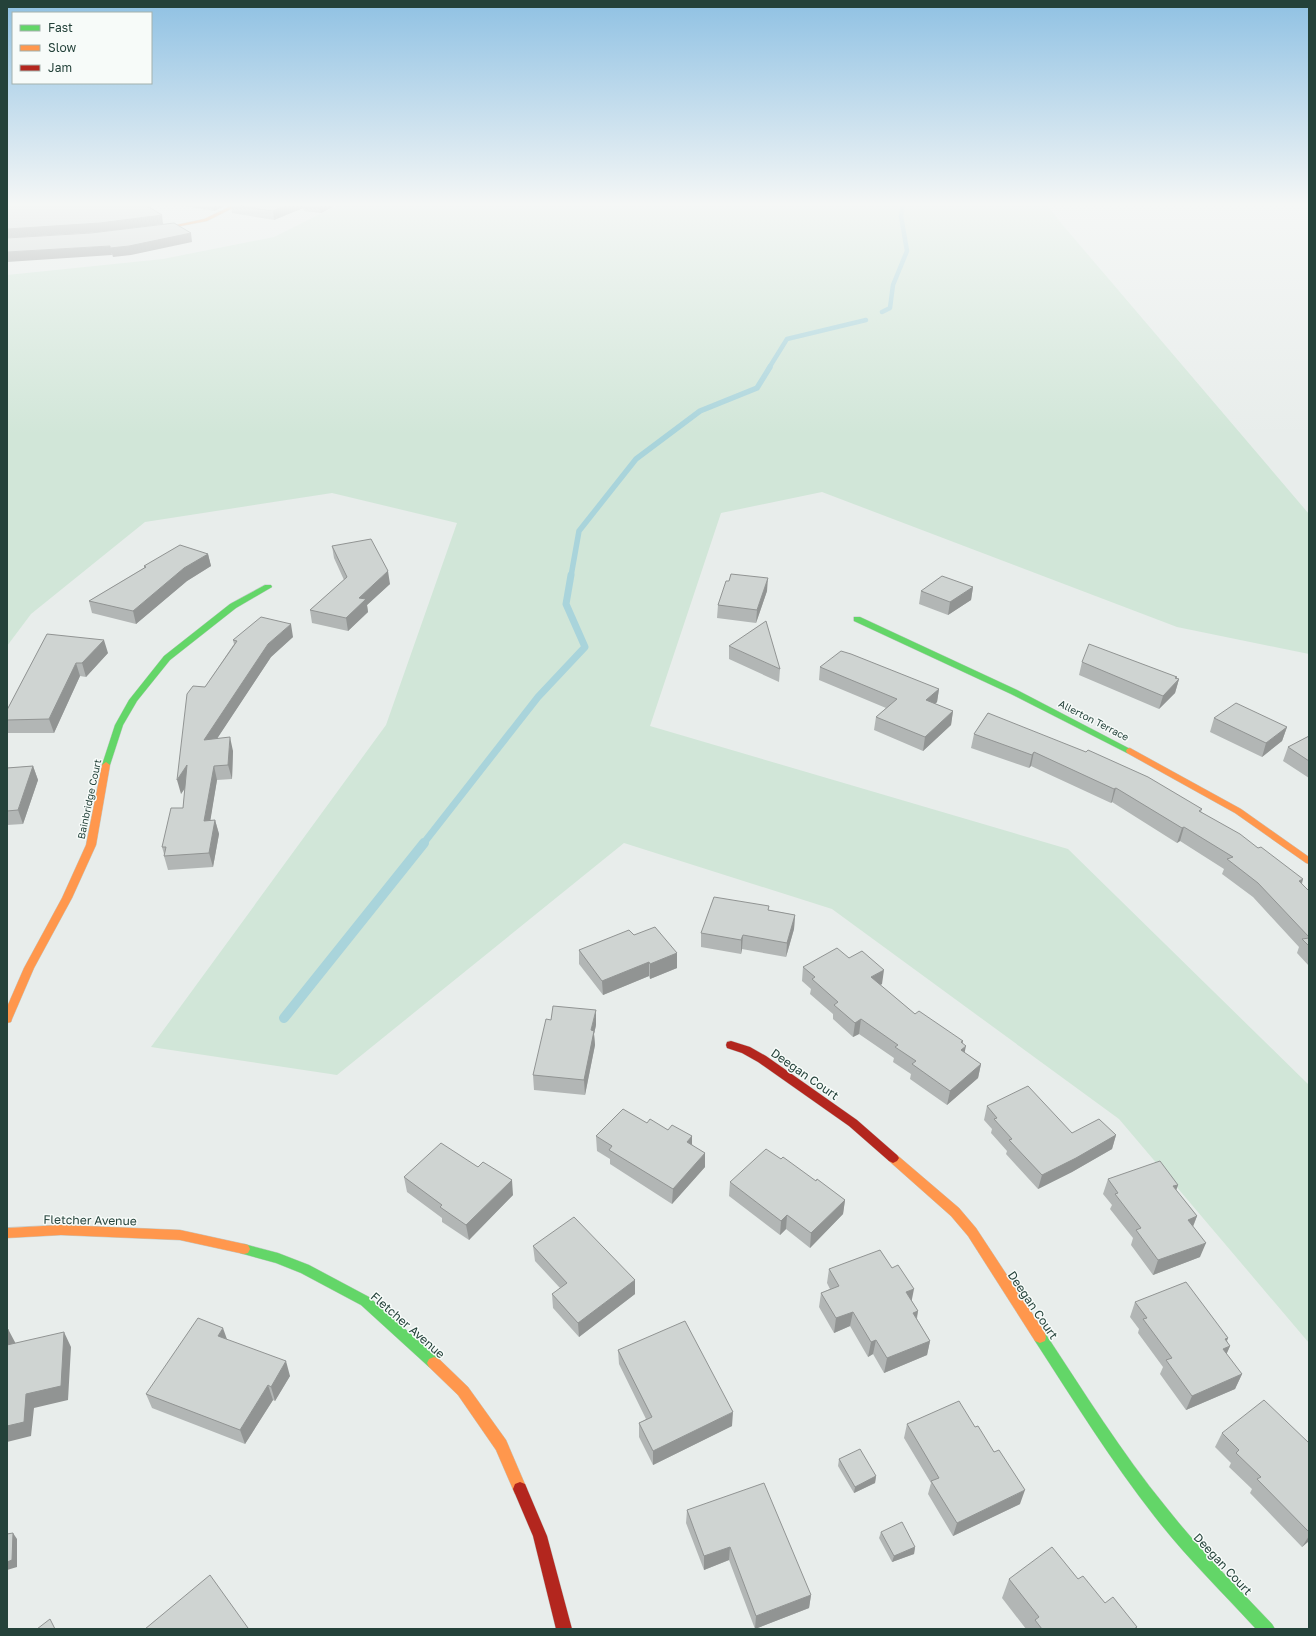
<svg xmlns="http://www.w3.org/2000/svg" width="1316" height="1636" font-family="'Golos Text',sans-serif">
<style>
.green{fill:#d1e6d8}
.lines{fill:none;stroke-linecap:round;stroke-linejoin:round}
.stream-far3{stroke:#a9d4db;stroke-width:4.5}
.stream-far2{stroke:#a9d4db;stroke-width:5.5}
.stream-far1{stroke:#a9d4db;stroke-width:7}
.stream{stroke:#a9d4db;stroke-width:10}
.fast-casing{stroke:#c3cbc8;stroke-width:1}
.slow-casing{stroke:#c3cbc8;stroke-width:1}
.jam-casing{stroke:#c3cbc8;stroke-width:1}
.fast{fill:#63d668;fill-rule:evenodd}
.slow{fill:#ff974d;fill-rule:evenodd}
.jam{fill:#b3261e;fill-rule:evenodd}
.wall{fill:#b2b6b5}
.shaded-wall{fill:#919493}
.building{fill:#cfd4d2;stroke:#919493}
.labels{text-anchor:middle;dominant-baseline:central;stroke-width:3;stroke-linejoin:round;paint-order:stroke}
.street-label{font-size:10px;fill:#24423a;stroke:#f7fbf9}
.near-street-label{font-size:12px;fill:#24423a;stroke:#f7fbf9}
</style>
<rect width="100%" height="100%" fill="#e8edeb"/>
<path class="green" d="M336,206h712l13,17 248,291v140l-132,-27 -355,-135 -101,21 -71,213 418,123 241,236v258l-190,-224 -287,-210 -208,-66 -287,232 -186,-28 235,-322 71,-202 -125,-30 -187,29 -114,92 -24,32v-371l156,-16 111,-22z"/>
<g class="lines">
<path class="stream-far3" d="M882,312l8,-4 3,-23 14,-34 -6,-35 2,-10
M769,368l18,-29 79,-19"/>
<path class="stream-far2" d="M571,576l8,-45 57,-72 64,-48 57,-23 13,-21"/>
<path class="stream-far1" d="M423,844l115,-147 47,-50 -19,-43 5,-29"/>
<path class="stream" d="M284,1018l140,-175"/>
<g class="fast-casing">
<path id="fast" d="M265,585h6l1,2 -36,21 -66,52 -33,41 -14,24 -13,40 -4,3 -3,-1 -1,-2 13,-40 14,-25 35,-44 66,-52z
M854,617h6l157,73 117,61 -1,2h-6l-116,-59 -157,-73z
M244,1244l34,9 31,12 60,32 70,62 2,4 -2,4 -5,2 -5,-2 -68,-62 -60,-32 -25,-10 -36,-10 -2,-4 2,-4z
M1040,1331l5,2c39,59 76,119 121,174 33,42 70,79 106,117l3,5h-19c-34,-37 -70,-72 -101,-112 -44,-56 -81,-116 -120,-176l-1,-4 1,-4z"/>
</g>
<g class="slow-casing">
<path id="slow" d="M231,206h6l-30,15 -57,11 -2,-1 56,-12z
M1130,748l111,61 68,48v7l-3,-1 -71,-50 -108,-60 -1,-2 1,-2z
M106,762l4,3 -14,80 -24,53 -38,70 -22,51 -1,3 -4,1v-16l17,-39 38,-70 24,-53 16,-80z
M893,1153l4,2 62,53 17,20 69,105 1,4 -1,4 -5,2 -5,-2 -67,-105 -17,-20 -62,-55 -2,-3 2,-3z
M61,1225l119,5 64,14 4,1 2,4 -2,4 -4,1 -64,-14 -119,-5 -54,3v-10z
M434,1357l5,2 29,28 38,53 21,49 -2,5 -5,2 -5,-2 -19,-44 -38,-55 -29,-28 -2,-4 2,-4z"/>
</g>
<g class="jam-casing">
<path id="jam" d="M731,1041l19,6 16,9 91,64 40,35 2,3 -2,3 -4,2 -4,-2 -40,-35 -91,-64 -16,-9 -15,-5 -1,-3 1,-3z
M520,1482l5,2 22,52 25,93h-16l-23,-93 -20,-47 2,-5z"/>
</g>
<use href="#fast" class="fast"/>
<use href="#slow" class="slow"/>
<use href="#jam" class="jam"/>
</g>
<path class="wall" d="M185,206h39l-10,5z
M231,206h103l-13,7 -17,-2 -1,-3 -29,12 -42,-7z
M332,546l58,38 -23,21 1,7 -20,19 -36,-8 -2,-13 34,-30 -10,-22z
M208,554l3,12 -24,15 -51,43 -44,-11 -3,-12 55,-33v-2z
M973,587l-2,13 -23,15 -29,-11 2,-13z
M767,591l-11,32 -39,-5 1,-13z
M47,634l61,19 -22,24 -6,-1 -26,57h-47v-23z
M293,637l-22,20 -54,81 16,13 -1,28 -15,1 -7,40h5l4,14 -6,33 -45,3 -4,-14v-2l-2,-7 21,-39 2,-20 -4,6 24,-107 29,-43 -1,-4z
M729,646l51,23 -1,13 -50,-23z
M1082,662l95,15 -1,1 3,1 -4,14 -16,16 -80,-34z
M820,667l119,22 -2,13 -2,2 18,7 -2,14 -28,26 -49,-21 2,-13 10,-9 -67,-28z
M988,713l214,96 -1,3 57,36 45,31 -1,5 7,7v75l-12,-13 2,-6 -46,-50 -31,-23 2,-5 -44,-28 -3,2 -65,-41 -1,1 -80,-37 -2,2 -58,-20 3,-14z
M1214,718l73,9 -5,14 -20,16 -52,-25z
M1309,736v42l-26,-17 5,-14z
M33,766l5,14 -15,44 -16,1v-57z
M769,910l26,5 -1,14 -8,28 -44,-8 -1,5 -40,-7v-14z
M634,935l43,18v15l-27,11 -1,-3 -46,19 -24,-31v-14z
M849,958l33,26 -2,1 35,29 48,27 -1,2 3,10 16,11 -3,14 -31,27 -37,-26 1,-5 -18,-12 1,-4 -35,-24 -6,3 -20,-18v-5l-23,-20 1,-5 -9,-8 1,-14z
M596,1025l-2,9 1,11 -10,50 -51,-5 -1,-15z
M987,1106l85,27 44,2 -4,14 -40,23 -34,17 -32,-35 1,-3 -16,-18 1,-4 -8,-9z
M647,1123l21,7 24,6v8l13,23 -33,37 -62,-40v-5l-13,-8 -1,-15z
M781,1159l64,41 -2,14 -33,34 -24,-19 -6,6 -51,-39 1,-14z
M404,1177l109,18 -44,45 -27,-18v-4l-35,-26z
M1108,1179l70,6 -2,5 21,26 -4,11 7,30 -47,18 -22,-30 2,-7 -23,-29 2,-4 -9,-11z
M533,1246l102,34v14l-56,43 -26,-29 -1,-14 8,-6 -25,-27z
M829,1269l83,32 6,10 -1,8 13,22 -3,14 -43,18 -11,-19 -5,3 -18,-31 -16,7 -15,-26 2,-14 9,-4 -3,-6z
M1135,1302l93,36 -1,3 3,5 -4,8 16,20 -7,15 -49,21 -26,-36 3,-7 -25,-34 1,-4 -9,-12z
M228,1340l62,36 -15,25 -2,-1 -28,44 -93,-36 -6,-14z
M618,1350l114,76 -79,39 -14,-28v-14l7,-4 -27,-55z
M907,1424l68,3 19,25 26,52 -67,32 -25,-42 3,-11 -27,-45z
M1222,1433l87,10v98l-7,6 -52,-54 2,-4 -23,-22 2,-4 -16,-16z
M839,1459l37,17 -1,7 -21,10 -16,-27z
M687,1510l124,85 -2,13 -54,21 -26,-69 -25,10 -18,-47z
M881,1532l34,15 -1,7 -22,8 -13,-24z
M1009,1579h69l27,24 32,24 -1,2h-110l-24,-31z"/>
<path class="shaded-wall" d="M214,206h10l-10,5z
M285,206h18v2l-29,12 -1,-9z
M320,206h14l-13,7z
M162,215l1,9 -61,8 -95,6v-9z
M191,233l1,9 -61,13 -18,2 -3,-9z
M110,246l2,9 -105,7v-10z
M208,554l3,12 -24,15 -51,43 -3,-13 51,-43z
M388,571l2,13 -23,21 1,7 -20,19 -2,-13 13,-20z
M768,578l-1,13 -11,32 1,-13z
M973,587l-2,13 -23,15 2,-13z
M291,624l2,13 -22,20 -64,97 -3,-14 64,-96z
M104,640l4,13 -22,24 -4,-14z
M76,663l4,13 -26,57 -5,-14z
M1177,677l-2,7 4,-5 -4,14 -16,16 4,-13z
M939,689l-2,13 -13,12 2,-14z
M953,711l-2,14 -28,26 2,-14z
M1287,727l-5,14 -20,16 4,-14z
M230,737l3,14 -1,28 -4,-14z
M1034,752l-3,14 -2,2 3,-13z
M187,765l4,14 -10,15 -4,-14z
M33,766l5,14 -15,44 -5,-14z
M214,766l3,14 -9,55 -4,-14z
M1116,788l-4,14 -1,1 3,-14z
M215,820l4,14 -6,33 -4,-14z
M1184,827l-4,14 -3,2 5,-15z
M1303,879l-5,14 1,-12z
M795,915l-1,14 -8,28 1,-14z
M743,935l-1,14 -1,5v-14z
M677,953v15l-27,11v-15z
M649,962v14l-46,19 -1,-14z
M884,970l-2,14 -13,7 2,-14z
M596,1010v15l-2,9 1,11 -10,50 -1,-15 7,-50z
M861,1019l-2,15 -6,3 2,-14z
M963,1041l-2,9 5,-4 -3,14 -3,-4 1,-14z
M981,1064l-3,14 -31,27 3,-14z
M1116,1135l-4,14 -40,23 -34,17 4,-14z
M692,1136v15l-5,-9z
M705,1153v14l-33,37 1,-15z
M512,1180l1,15 -44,45 -3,-15z
M1178,1185l-5,14v-13z
M845,1200l-2,14 -33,34 1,-15z
M787,1215l-1,14 -6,6 1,-14z
M1197,1216l-6,15 -3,-11z
M1206,1243l-6,14 -47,18 5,-15z
M635,1280v14l-56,43 -1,-14z
M914,1289l-3,15 -5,-12z
M918,1311l-3,14 -2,-12z
M853,1312l-3,14 -16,7 2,-15z
M223,1328l5,14 -10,-6z
M8,1329l8,15 -9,2v-5z
M64,1332l7,15 -3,53 -34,8 -3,28 -24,6v-16z
M1228,1338l-5,11 7,-3 -6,14 -3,-8 4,-13z
M876,1340l-3,14 -5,3 3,-15z
M930,1341l-3,14 -43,18 3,-15z
M286,1361l4,15 -15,25 -4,-14z
M1242,1374l-7,15 -49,21 6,-14z
M268,1385l5,15 -28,44 -5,-14z
M733,1412l-1,14 -79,39v-14z
M876,1476l-1,7 -21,10 1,-6z
M1025,1490l-5,14 -67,32 4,-13z
M13,1533l4,6v28l-10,3v-8z
M1309,1536v5l-7,6z
M730,1547l-1,13 -25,10v-14z
M915,1547l-1,7 -22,8 2,-6z
M811,1595l-2,13 -54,21 1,-13z"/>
<path class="building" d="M7,206h140l15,9 -62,8 -93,6z
M240,206h45l-12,5z
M174,223l17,10 -62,13 -19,2v-2l-103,6v-14l84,-5z
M371,539l17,32 -29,27 7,1 -20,19 -36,-8 37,-33 -15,-31z
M180,545l28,9 -24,14 -51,43 -44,-10 57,-34 -2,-1z
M731,574l37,4 -11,32 -39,-5 8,-24h3z
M942,576l31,11 -23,15 -29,-11z
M261,617l30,7 -23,20 -64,96 26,-3 -2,28 -14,1 -10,55 11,-1 -6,33 -45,3 2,-9h-4l9,-39h12l4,-43 -10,15 10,-86 6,-8 12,1 32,-46 -4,-1z
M766,621l14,48 -51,-23z
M47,634l57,6 -22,23h-6l-27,56 -42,1v-10z
M1089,644l88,33 -2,1 4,1 -16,17 -81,-34z
M841,651l10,3 88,35 -13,11 27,11 -28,26 -49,-20 21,-18 -77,-32z
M1236,703l51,24 -21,16 -52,-25z
M988,713l98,39 2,-2 60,27 54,32 -3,2 41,23 18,14 3,-1 42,32 -4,2 10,10v46l-51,-54 -31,-24 6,-2 -49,-30 -2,1 -66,-40 -2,1 -80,-37 -2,3 -58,-21z
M1309,736v25l-21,-14z
M33,766l-15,44 -11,1v-43z
M714,897l55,9 -1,4 27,5 -8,28 -44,-8 -2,5 -40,-7z
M655,927l22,26 -27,11 -1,-2 -47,19 -23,-31 50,-20 5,5z
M1309,938v8l-7,-7z
M837,948l12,10 13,-7 22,19 -13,7 44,37 4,-3 44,30 -2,1 5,4 -5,4 20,14 -31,27 -38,-27 4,-3 -21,-14 3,-2 -37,-26 -6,4 -21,-18 4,-3 -26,-23 3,-2 -12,-10z
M553,1006l43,4 -5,20 3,1 -10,49 -51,-5 13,-56 5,1z
M1028,1086l44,47 27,-14 17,16 -40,23 -34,17 -33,-35 3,-1 -18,-20 3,-1 -10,-12z
M623,1109l24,14 3,-4 18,11 4,-5 20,11 -5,6 18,11 -32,36 -64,-39 3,-4 -16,-10z
M441,1143l37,24 5,-5 29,18 -46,45 -26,-18 2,-2 -38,-28z
M766,1149l15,10 2,-2 33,24 1,-2 28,21 -34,33 -24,-18 -6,6 -51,-39z
M1160,1161l18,24 -5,1 24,30 -9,4 18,23 -48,17 -22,-30 5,-2 -26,-34 3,-1 -10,-14z
M574,1217l61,63 -57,43 -26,-29 15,-11 -34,-37z
M880,1250l12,18 6,-3 16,24 -8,3 12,19 -5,2 17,28 -43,17 -11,-18 -5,2 -18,-30 -17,6 -15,-25 18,-7 -10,-17z
M1186,1282l42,56 -3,1 5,7 -7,3 19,25 -50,22 -26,-36 6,-2 -29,-39 4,-1 -12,-16z
M198,1318l25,10 -5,8 68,25 -15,26 -3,-2 -28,45 -94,-36z
M685,1321l48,91 -80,39 -14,-28 13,-6 -34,-67z
M7,1329h1l-1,12z
M64,1332l-3,54 -35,8 -2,28 -17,4v-81z
M1264,1400l45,43v89l-52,-53 4,-2 -25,-24 3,-3 -17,-17z
M959,1401l16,26 3,-1 16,26 5,-2 26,40 -68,33 -26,-42 8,-3 -32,-54z
M860,1449l16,27 -21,11 -16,-28z
M764,1483l47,112 -55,21 -26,-69 -26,9 -17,-46z
M902,1522l13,25 -21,9 -13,-24z
M13,1533l-1,27 -5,2v-28z
M1052,1547l26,32 5,-3 22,27 8,-6 24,30 -3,2h-92l-7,-9 4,-3 -30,-38z
M210,1575l38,53 -1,1h-102z
M50,1619l5,10h-18z"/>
<linearGradient id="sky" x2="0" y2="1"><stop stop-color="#8fc1e3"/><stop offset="0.47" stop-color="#f5f7f6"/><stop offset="1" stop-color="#f5f7f6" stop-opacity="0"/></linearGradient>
<rect width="1316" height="435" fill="url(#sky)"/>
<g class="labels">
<g class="street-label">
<text transform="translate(1094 720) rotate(27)">Allerton Terrace</text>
<text transform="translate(89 799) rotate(-78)">Bainbridge Court</text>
</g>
<g class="near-street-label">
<text transform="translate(805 1074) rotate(35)">Deegan Court</text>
<text transform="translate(90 1220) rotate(1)">Fletcher Avenue</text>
<text transform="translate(1033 1305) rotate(56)">Deegan Court</text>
<text transform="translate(408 1325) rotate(41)">Fletcher Avenue</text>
<text transform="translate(1223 1564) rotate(47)">Deegan Court</text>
</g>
</g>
<rect width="1316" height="1636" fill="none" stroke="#24423a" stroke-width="16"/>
<rect x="12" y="12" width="140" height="72" fill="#f7fbf9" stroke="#a3b1ad"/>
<rect x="20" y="25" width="20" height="6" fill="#63d668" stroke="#a3b1ad"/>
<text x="48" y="32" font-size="12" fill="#24423a">Fast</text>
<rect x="20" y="45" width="20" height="6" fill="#ff974d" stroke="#a3b1ad"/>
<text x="48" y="52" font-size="12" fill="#24423a">Slow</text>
<rect x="20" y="65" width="20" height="6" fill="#b3261e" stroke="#a3b1ad"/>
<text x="48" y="72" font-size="12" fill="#24423a">Jam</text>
</svg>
